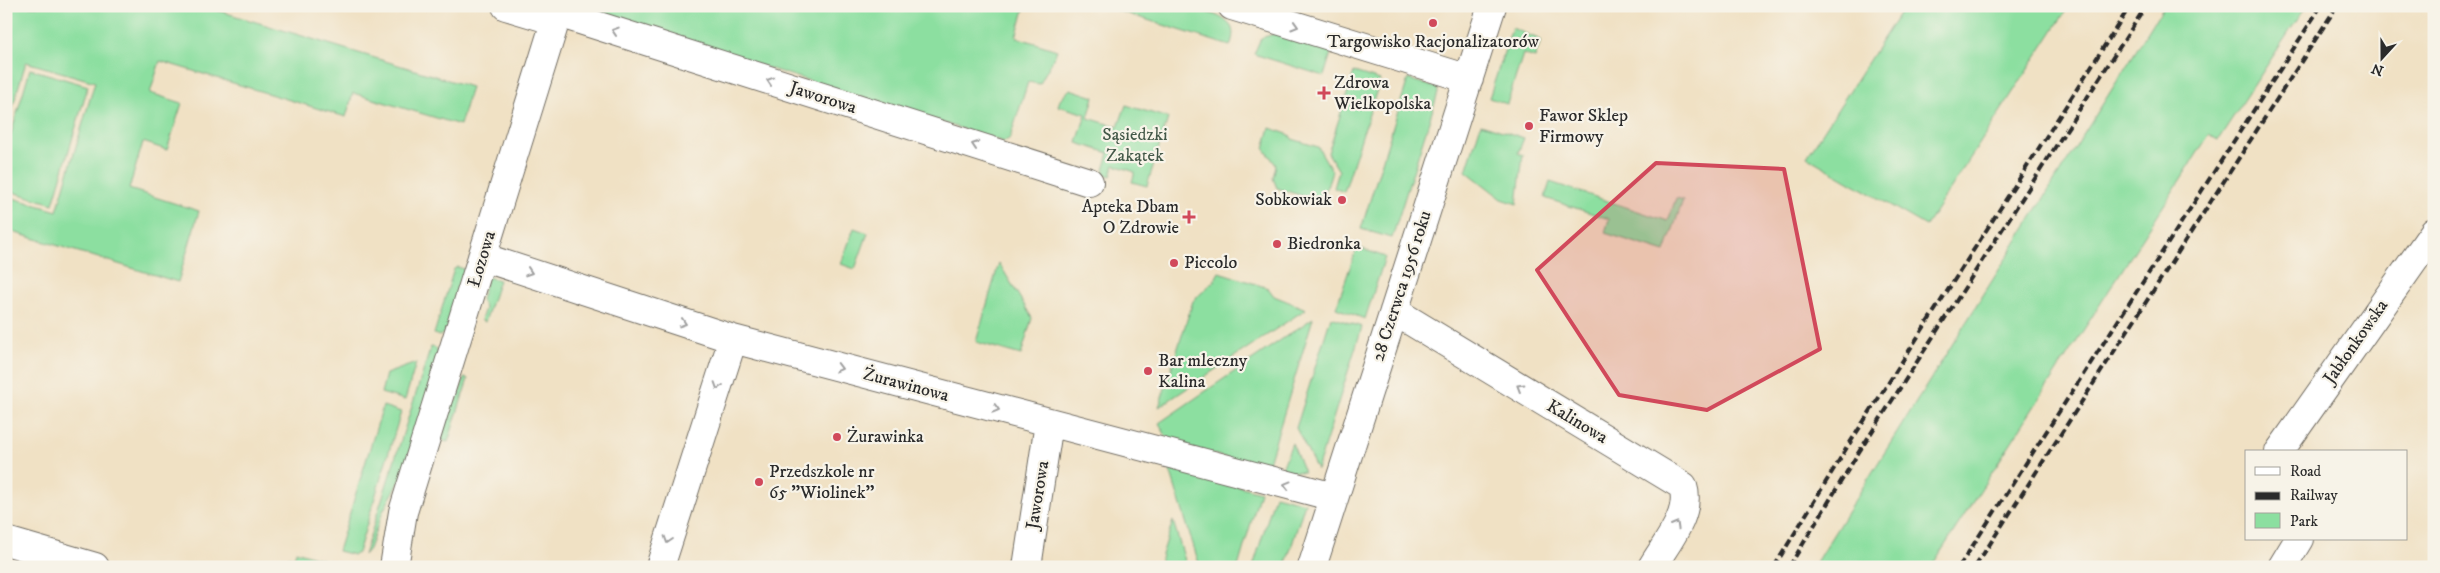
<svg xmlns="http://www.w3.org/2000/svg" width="2440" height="573" font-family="'IM FELL DW Pica',serif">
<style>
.green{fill:#8cdfa0;stroke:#5c8566}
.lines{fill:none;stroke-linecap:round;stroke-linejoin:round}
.minor-casing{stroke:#706b61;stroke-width:30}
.minor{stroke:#fff;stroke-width:28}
.rail{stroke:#2b2b2b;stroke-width:4;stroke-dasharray:8 4;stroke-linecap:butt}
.oneway{stroke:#a0a0a0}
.marked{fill:#d1495b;fill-opacity:0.2;stroke:#d1495b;stroke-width:4;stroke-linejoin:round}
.poi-dot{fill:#d1495b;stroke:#f7f3e8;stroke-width:2}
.labels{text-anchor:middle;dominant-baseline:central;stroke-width:4.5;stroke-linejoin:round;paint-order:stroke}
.poi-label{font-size:18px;fill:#2b2b2b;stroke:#f7f3e8;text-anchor:start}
.street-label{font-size:18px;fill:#2b2b2b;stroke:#f7f3e8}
.park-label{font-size:18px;fill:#435848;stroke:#f7f3e8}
</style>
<rect width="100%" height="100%" fill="#f7f3e8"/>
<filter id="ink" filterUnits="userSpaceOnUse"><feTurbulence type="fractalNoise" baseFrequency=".02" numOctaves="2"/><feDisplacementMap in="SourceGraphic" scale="10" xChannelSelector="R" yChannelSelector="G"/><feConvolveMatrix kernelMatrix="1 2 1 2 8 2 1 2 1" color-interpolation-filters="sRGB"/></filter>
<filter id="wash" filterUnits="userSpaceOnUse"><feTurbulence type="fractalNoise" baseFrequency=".0096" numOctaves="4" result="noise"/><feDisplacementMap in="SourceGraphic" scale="20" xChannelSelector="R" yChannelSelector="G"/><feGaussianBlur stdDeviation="1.12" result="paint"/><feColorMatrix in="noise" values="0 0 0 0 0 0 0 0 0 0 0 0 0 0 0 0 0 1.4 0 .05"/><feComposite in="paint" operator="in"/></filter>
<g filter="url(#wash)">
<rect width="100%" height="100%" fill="#f0e1c4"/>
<path class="green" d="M6,6h197l268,81 -11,38 -107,-32 -7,24 -186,-56 -10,32 32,10 -15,47 -24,-8 -14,47 70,22 -21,71 -172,-52v-34l51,15 38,-129 -69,-20 -20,67z
M571,6h454l-9,31 41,13c-4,13 -12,21 -17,34l-12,-2 -18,56 -6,4z
M1103,6c28,0 108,-4 126,18 6,6 4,14 1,22z
M1904,6h165l-143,220 -119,-69z
M2164,6h142l-88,134 -9,-5 -278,432h-118z
M1512,28l29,12 -6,18 -12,-4 -16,50 -18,-6z
M1277,33l55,17 -8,26 -70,-22 7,-16z
M30,69l58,17 -35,118 -47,-14v-39z
M1354,72l26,8 -36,112 -10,-4 5,-17 -11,-18z
M1408,79l29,9 1,5 -46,145 -31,-9z
M1070,89l24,8 -6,21 30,9 8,-22 42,13 -21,68 -15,-4 3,-10 -21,-7 -3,11 -8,-2 6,-21 -32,-10 9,-29 -28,-8 2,-6z
M1481,124l43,14 -6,15 5,2 -6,49 -15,-5 -36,-28z
M1270,128l20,7 2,4 26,8 14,24 -10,31 -45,-14 -4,-10 3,-13 -12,-17z
M1550,182l118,39 8,-23 7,2 -18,52 -60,-19 4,-14 -64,-21z
M854,228l14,5 -13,36 -14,-5z
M1357,247l28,10 -20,62 -29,-11z
M999,263l33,55 -11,37 -45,-13z
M458,267l6,2 -15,61 -10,6 -5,-2 20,-65z
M1219,272l49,16 6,8 32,13 -147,98 34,-106 21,-20z
M487,277l12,3 -14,42 -4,-2 4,-12 -4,-8z
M1331,317l31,10 -45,143 -21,-42z
M1313,318l-46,151 -94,-26 -6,-5 -8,-15z
M431,347l5,1 4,11 -39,120 -18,32 -14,38 -5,6z
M416,363l-11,37 -24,-7 5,-19z
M464,378l4,1 -20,63 -7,-2 5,-33 11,-7z
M383,406l18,6 -43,141 -4,2 -16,-4z
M1292,443l12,29 -23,-1z
M1169,467l91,25 -22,75h-38z
M1275,495l30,8 -20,64h-32z
M1173,521l14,46h-29z
M296,551l50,16h-60l2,-10 6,1z"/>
</g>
<g filter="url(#ink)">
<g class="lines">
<g class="minor-casing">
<path id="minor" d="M506,6l50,15
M1232,6l237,73
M558,13l531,169
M482,257l251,82 601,158
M1394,311l289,175c9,28 -17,57 -31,81
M2279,452l155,-220
M6,541l89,26
M394,567l9,-55 157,-506
M660,567l73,-228
M1027,567l22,-144
M1312,567l180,-561
M2282,567l17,-28"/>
</g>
<use href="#minor" class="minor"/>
<path class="rail" d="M1774,567l72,-118 284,-443
M1789,567l68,-112 289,-449
M1959,567l362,-561
M1975,567l362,-561"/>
</g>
<defs><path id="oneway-chevron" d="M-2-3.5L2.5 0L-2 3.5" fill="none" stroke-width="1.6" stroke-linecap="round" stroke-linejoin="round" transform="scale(1.25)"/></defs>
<g class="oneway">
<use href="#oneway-chevron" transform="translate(1295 26) rotate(17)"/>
<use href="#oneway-chevron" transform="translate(615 31) rotate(-162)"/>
<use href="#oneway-chevron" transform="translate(770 81) rotate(-162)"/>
<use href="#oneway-chevron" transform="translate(975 145) rotate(-162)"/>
<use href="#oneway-chevron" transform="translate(529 272) rotate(18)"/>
<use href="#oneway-chevron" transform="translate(683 323) rotate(18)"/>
<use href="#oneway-chevron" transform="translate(839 368) rotate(15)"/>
<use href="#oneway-chevron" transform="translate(718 386) rotate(108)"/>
<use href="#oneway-chevron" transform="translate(1520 387) rotate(-149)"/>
<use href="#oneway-chevron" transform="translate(996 409) rotate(15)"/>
<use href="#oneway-chevron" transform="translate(1287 485) rotate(-165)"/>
<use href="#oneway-chevron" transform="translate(1676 525) rotate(-60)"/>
<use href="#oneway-chevron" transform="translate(668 540) rotate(108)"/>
</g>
</g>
<path class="marked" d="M1656,163l128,6 36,180 -113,61 -88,-15 -82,-125z"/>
<g class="poi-dot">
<circle cx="1433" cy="23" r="5"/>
<path d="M1321.5 85.5h5v5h5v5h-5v5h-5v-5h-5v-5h5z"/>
<circle cx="1529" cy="126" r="5"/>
<circle cx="1342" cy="200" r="5"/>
<path d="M1186.5 209.5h5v5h5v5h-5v5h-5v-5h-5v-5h5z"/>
<circle cx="1277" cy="244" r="5"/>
<circle cx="1174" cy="263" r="5"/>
<circle cx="1148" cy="371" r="5"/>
<circle cx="837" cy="437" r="5"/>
<circle cx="759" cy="482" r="5"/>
</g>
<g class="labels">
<g class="poi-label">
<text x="1433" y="42" text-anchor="middle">Targowisko Racjonalizatorów</text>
<text x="1334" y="83">Zdrowa<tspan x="1334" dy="21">Wielkopolska</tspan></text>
<text x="1539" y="116">Fawor Sklep<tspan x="1539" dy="21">Firmowy</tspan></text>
<text x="1332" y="200" text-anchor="end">Sobkowiak</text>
<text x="1179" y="207" text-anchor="end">Apteka Dbam<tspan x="1179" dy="21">O Zdrowie</tspan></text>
<text x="1287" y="244">Biedronka</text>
<text x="1184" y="263">Piccolo</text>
<text x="1158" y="361">Bar mleczny<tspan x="1158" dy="21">Kalina</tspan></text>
<text x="847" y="437">Żurawinka</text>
<text x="769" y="472">Przedszkole nr<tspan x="769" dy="21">65 "Wiolinek"</tspan></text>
</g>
<g class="street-label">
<text transform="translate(823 98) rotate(18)">Jaworowa</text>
<text transform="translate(482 259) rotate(-73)">Łozowa</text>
<text transform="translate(1402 286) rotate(-72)">28 Czerwca 1956 roku</text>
<text transform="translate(2356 342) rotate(-55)">Jabłonkowska</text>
<text transform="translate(906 385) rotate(15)">Żurawinowa</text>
<text transform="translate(1577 422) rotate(31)">Kalinowa</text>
<text transform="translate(1038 495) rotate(-81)">Jaworowa</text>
</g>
<g class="park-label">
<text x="1135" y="135">Sąsiedzki<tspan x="1135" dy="21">Zakątek</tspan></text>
</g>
</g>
<rect width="2440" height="573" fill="none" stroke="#f7f3e8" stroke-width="25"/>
<rect x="2245" y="450" width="162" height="90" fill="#f7f3e8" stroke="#a5a39c"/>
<rect x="2255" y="467" width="25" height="8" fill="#ffffff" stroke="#a5a39c"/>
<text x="2290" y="476" font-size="15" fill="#2b2b2b">Road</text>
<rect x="2255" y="492" width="25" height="8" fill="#2b2b2b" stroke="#a5a39c"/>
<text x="2290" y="500" font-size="15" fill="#2b2b2b">Railway</text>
<rect x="2255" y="513" width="25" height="15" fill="#8cdfa0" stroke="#a5a39c"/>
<text x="2290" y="526" font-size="15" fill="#2b2b2b">Park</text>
<g transform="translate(2382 58) rotate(201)" stroke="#f7f3e8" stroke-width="4" paint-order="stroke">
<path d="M0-4L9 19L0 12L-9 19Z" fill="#2b2b2b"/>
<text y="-8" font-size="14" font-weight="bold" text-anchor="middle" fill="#2b2b2b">N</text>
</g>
</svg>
